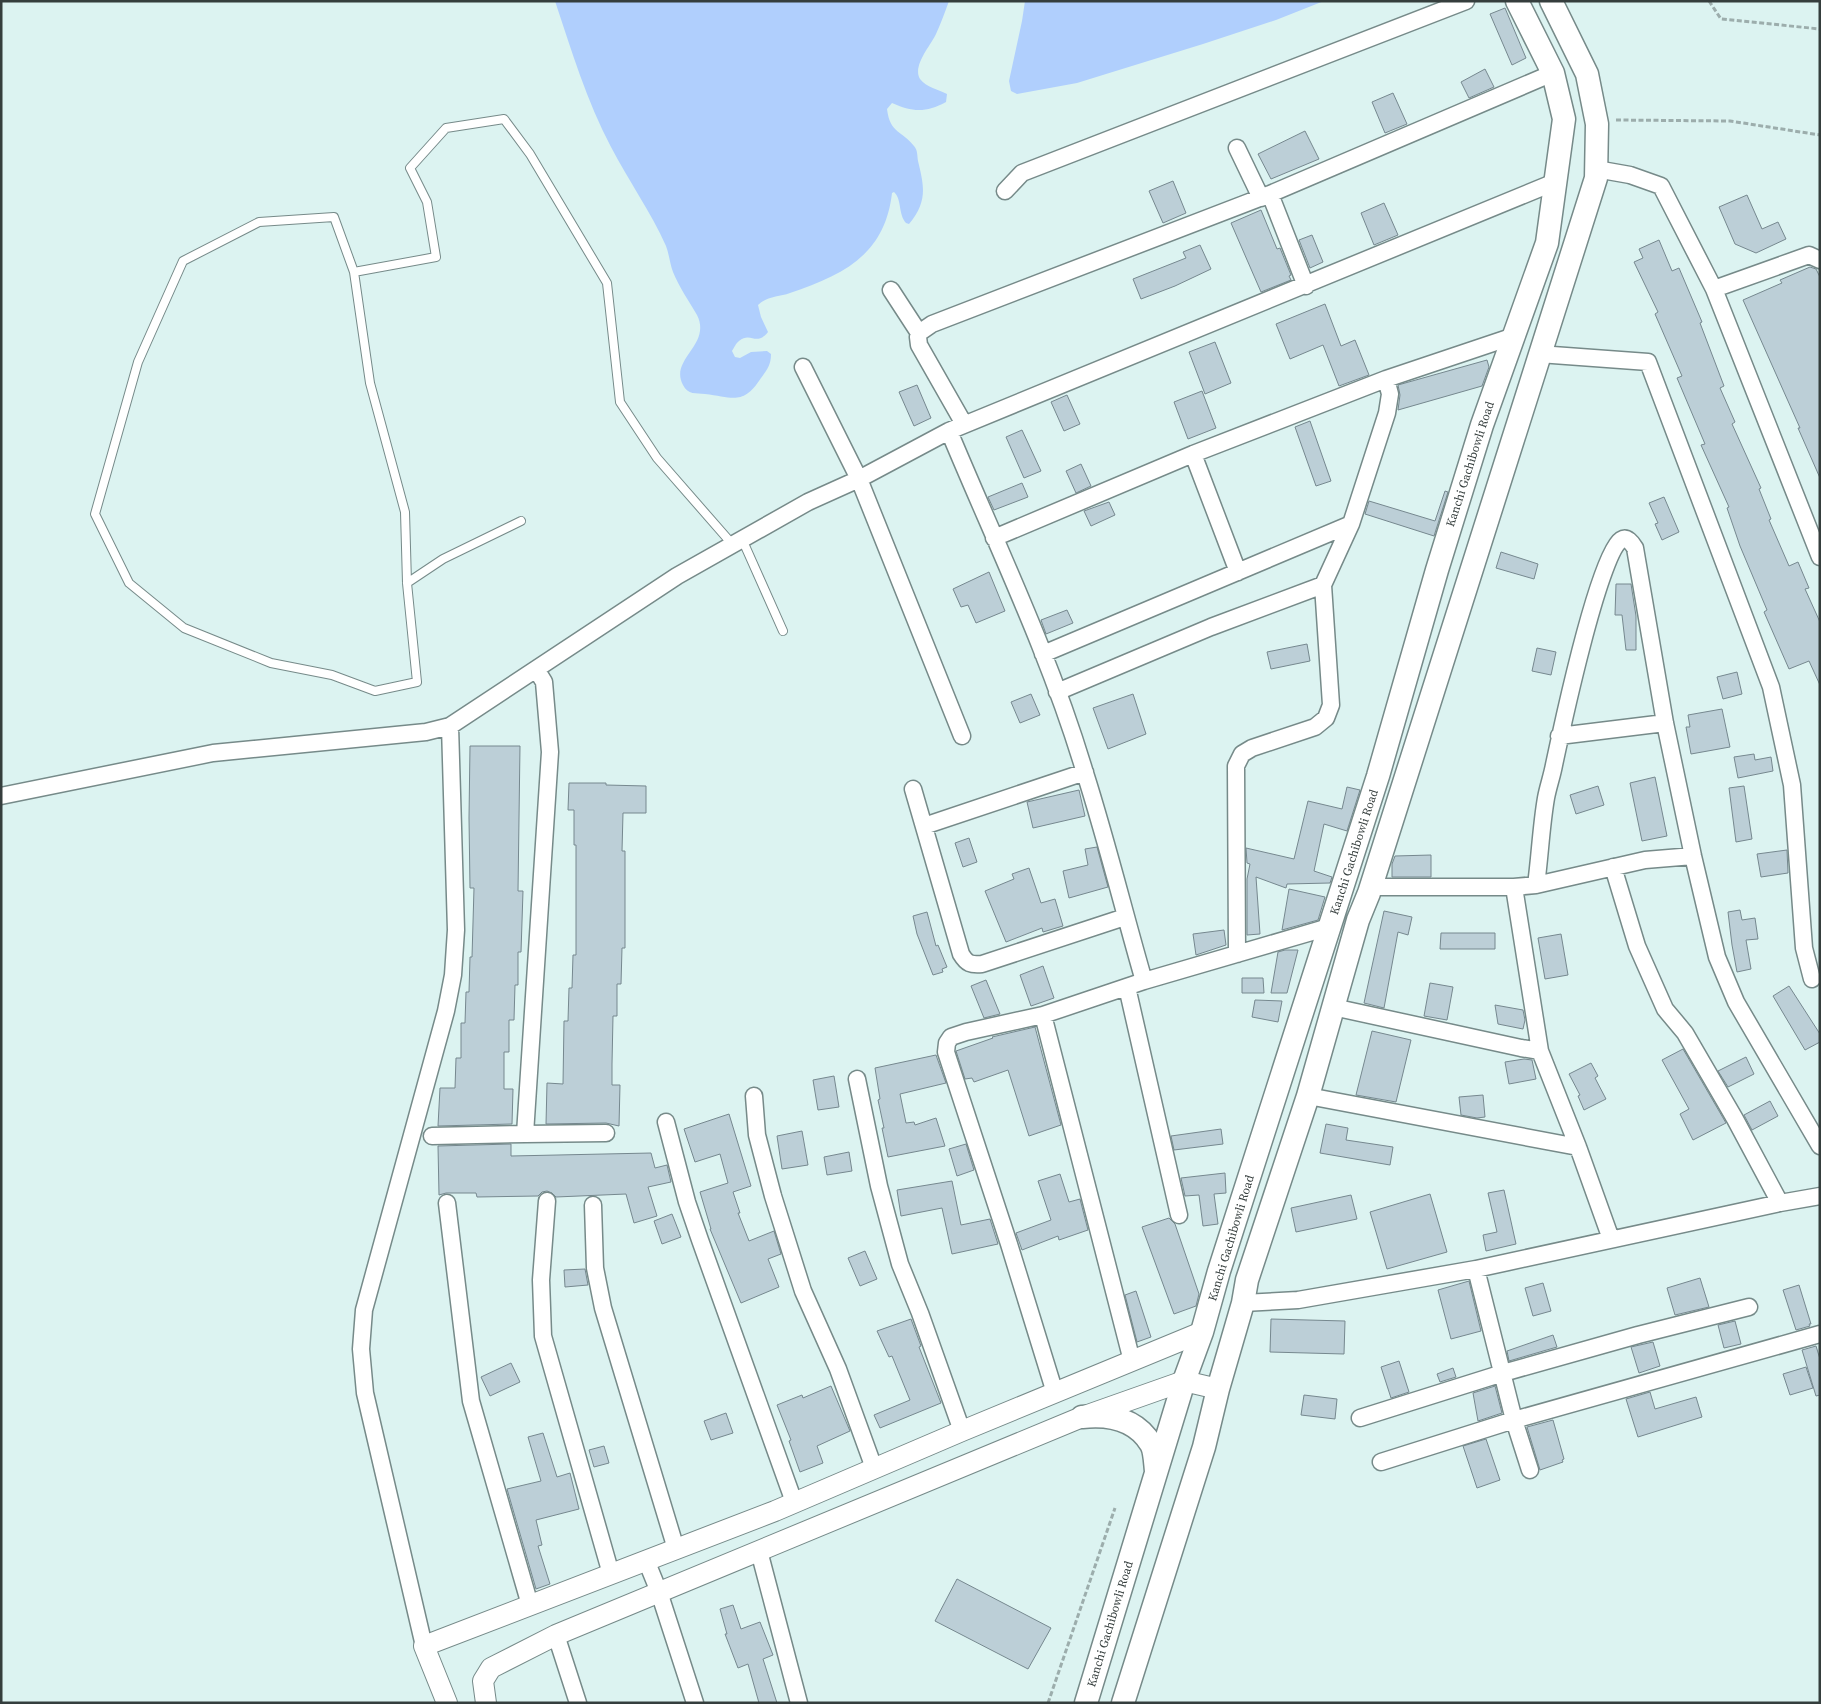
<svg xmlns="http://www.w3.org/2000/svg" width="1821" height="1704" font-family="'Source Serif 4',serif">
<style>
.water{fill:#b0cffd}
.building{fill:#bccfd7;stroke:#76888f}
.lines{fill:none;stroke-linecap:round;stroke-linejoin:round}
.service-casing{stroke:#768a89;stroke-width:10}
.minor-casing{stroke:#768a89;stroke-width:19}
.tertiary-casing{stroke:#768a89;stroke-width:22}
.secondary-casing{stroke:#768a89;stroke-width:25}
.path{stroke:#9cadac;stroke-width:3;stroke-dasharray:5 2.5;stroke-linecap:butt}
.service{stroke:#fff;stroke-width:8}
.minor{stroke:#fff;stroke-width:16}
.tertiary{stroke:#fff;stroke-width:20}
.secondary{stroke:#fff;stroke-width:22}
.labels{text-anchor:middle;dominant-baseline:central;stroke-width:4;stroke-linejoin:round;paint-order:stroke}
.street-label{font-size:12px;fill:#353e3d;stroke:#fff}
</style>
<rect width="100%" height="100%" fill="#dcf3f1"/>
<path class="water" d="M555,1h394c-4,11 -8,22 -13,33 -5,11 -24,32 -16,45 6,8 19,11 27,15l-1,8c-20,11 -34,10 -54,1l-5,6c3,25 16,22 27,37 4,5 3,9 4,15 6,25 10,40 -9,63l-3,-1c-8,-9 -4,-24 -12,-31l-2,1c-7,62 -49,82 -102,100 -11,4 -23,3 -32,12l3,12 7,15c-12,15 -17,-1 -29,9 -3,2 -5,7 -7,10l3,6 5,1 11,-6 16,-1 4,3c0,11 -4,16 -10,24 -18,28 -28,19 -56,16 -9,-1 -17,1 -22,-9 -14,-26 29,-40 14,-70 -8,-14 -18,-28 -24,-43 -3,-8 -4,-18 -7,-26 -15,-34 -38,-66 -55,-99 -24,-45 -40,-98 -56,-146z
M1025,1h299l-48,19 -73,24 -126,39 -60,11 -6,-3 -2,-10 13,-60z"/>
<path class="building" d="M1505,8l21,50 -14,7 -22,-51z
M1485,69l9,18 -25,11 -8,-16z
M1393,93l14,31 -22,9 -13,-31z
M1305,131l14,28 -48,20 -13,-25z
M1173,181l13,32 -23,10 -14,-32z
M1747,195l15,34 16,-7 8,17 -30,14 -21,-9 -16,-37z
M1384,203l14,32 -24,10 -13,-32z
M1261,210l16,39 3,-1 11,27 -2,1 2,4 -30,12 -30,-69z
M1312,235l11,27 -13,6 -11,-28z
M1659,240l13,31 7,-3 23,54 -2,1 24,63 -4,2 15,34 -3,2 29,64 -2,1 12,30 -2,1 20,46 9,-4 11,26 -4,1 15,33v63l-11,-24 -20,8 -25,-57 3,-2 -27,-64 -13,-38 2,-1 -28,-62 4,-1 -28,-66 5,-2 -27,-62 3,-2 -24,-50 9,-4 -4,-9z
M1200,245l11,24 -36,17 -34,13 -8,-20 53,-21 -3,-6z
M1810,267l6,2 4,8v201l-22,-50h2l-57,-128 39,-17 -2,-3z
M1325,304l16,42 14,-6 14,35 -30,11 -16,-41 -33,14 -14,-35z
M1215,342l16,41 -26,11 -16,-42z
M1487,360l2,7 -7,19 -84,24 2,-15 -2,-10z
M917,385l14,33 -17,8 -15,-34z
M1202,391l14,37 -28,11 -14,-37z
M1067,395l13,29 -16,7 -13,-29z
M1310,421l21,60 -15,5 -21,-59z
M1022,430l19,41 -17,7 -18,-41z
M1081,464l10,22 -15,7 -10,-22z
M1022,483l6,14 -34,13 -6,-13z
M1445,491l3,1 -14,44 -69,-22 4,-13 66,20z
M1664,497l15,35 -17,8 -7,-16 3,-1 -9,-20z
M1109,502l6,13 -24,11 -7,-15z
M1501,552l37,12 -4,15 -38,-11z
M989,572l16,39 -29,12 -8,-18 -7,2 -8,-18z
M1616,584h15l5,32v34h-10l-4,-35h-7z
M1067,610l6,13 -27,11 -5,-14z
M1307,644l3,17 -39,8 -4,-17z
M1537,648l19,4 -5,23 -19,-4z
M1737,672l5,22 -19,5 -6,-22z
M1031,694l9,21 -20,8 -9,-21z
M1133,694l13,40 -38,15 -15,-41z
M1722,709l8,38 -39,7 -5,-27h4l-2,-12z
M470,746h50l-2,145h5l-2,61h-3v33h-3l-1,35h-5v32h-5v37h9l-1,35 -74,2 2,-38h15l1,-30h5v-35h4l1,-31h3l1,-35h2l2,-69h-4l-1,-70z
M1754,754l1,6 16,-3 2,14 -35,7 -4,-21z
M1655,777l12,59 -25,5 -12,-58z
M569,783h37v2l40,1v27h-23l-1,38h3v97h-3l-1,36h-4v32h-4l-1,48v21h8l-1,41 -13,-3 -60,1 1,-41 16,1 1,-63h4l1,-33h3l1,-33h3v-110h-2v-35h-6z
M1598,786l6,19 -28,9 -6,-19z
M1744,786l8,53 -16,3 -7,-54z
M1347,787l13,3 -13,41 -23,-7 -10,47 18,6 -2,6 -43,1 -1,4 -30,-11 4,57 -13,1v-56l3,-15 -3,-1 -1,-15 48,11 14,-58 34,8z
M1079,790l6,26 -52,12 -6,-26z
M969,838l8,24 -14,5 -8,-24z
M1097,847l11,40 -39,11 -6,-27 25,-6 -3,-16z
M1787,850l1,23 -27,4 -4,-23z
M1431,855v22h-39v-13l3,-8z
M1029,868l12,35 14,-4 8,27 -20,6 -1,-4 -36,14 -21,-51 29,-12 -2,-5z
M1289,889l36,8 -7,23 -36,10z
M1740,910l2,10 13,-2 3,21 -12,1 5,29 -14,3 -5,-27 -4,-33z
M1384,911l28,6 -4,18 -10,-3 -14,76 -20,-5z
M927,912l9,34 2,-1 9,22 -5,2 1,3 -10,3 -16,-41 -4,-18z
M1224,930l2,15 -30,10 -3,-21z
M1441,933h54v16h-55z
M1561,934l7,41 -23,4 -7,-41z
M1285,950h13l-11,43h-16l7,-41z
M1043,966l11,32 -23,8 -11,-31z
M1242,978h21l1,15h-22z
M986,980l14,34 -16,4 -13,-32z
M1430,983l23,4 -6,33 -23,-4z
M1789,986l31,48v8l-15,8 -32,-54z
M1255,1000l27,1 -4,21 -26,-5z
M1495,1005l28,5 2,10 -2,9 -25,-5z
M1035,1027l26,98 -32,11 -21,-66 -34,12 -2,-4 -7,1 -9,-28 37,-13 -1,-1z
M1372,1031l39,9 -15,62 -40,-7z
M1683,1049l43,74 -33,17 -13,-26 9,-5 -27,-49z
M936,1055l10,28 -46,11 6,29 8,-1 1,3 21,-7 9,28 -57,11 -6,-29h2l-6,-28 2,-1 -5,-31z
M1746,1057l8,17 -26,13 -10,-16z
M1524,1059l8,1 4,19 -27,5 -4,-22z
M1591,1063l7,13 -3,2 11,21 -22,11 -6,-14 2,-1 -11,-21z
M834,1076l5,31 -21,3 -5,-30z
M1483,1095l2,22 -8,1 -16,-3 -2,-18z
M1770,1101l8,15 -26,14 -8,-15z
M729,1114l22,72 -18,6 7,21h-2l11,28 25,-10 7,23 -13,5 11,28 -38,16 -31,-74h1l-11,-37 28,-9 -8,-29 -25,8 -11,-33z
M1326,1124l22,4 -2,12 47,7 -3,18 -70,-12z
M1221,1129l2,15 -49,6 -3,-14z
M802,1131l6,34 -26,4 -5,-33z
M511,1144v12l140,-3 4,15 12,-3 4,17 -23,5 9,29 -23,7 -8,-29 -70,3 -4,-4 -5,-2 -5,1 -4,4 -61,1 -1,-4h-30l-7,2 -1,-49z
M966,1144l8,26 -17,6 -8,-27z
M849,1152l3,19 -25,4 -3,-18z
M1225,1173l1,20 -12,1 4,30 -15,2 -4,-31 -14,1 -4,-18z
M1060,1174l9,28 11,-3 8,31 -29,10 -1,-4 -36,14 -6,-17 35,-13 -13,-39z
M952,1181l9,44 29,-6 8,25 -46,10 -10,-46 -41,8 -4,-26z
M1504,1190l12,54 -30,7 -3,-16 14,-3 -9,-39z
M1430,1194l17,58 -60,17 -17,-57z
M1351,1195l6,24 -61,13 -5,-24z
M672,1214l9,23 -19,7 -8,-23z
M1169,1218l6,6 24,70 -3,12 -22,8 -32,-87z
M865,1251l12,28 -17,7 -12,-28z
M585,1269l3,16 -23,2 -1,-17z
M1700,1278l9,29 -34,8 -8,-27z
M1469,1281l12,50 -30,8 -13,-49z
M1543,1283l8,28 -18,5 -8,-28z
M1799,1285l12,39h-2l1,2 -14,4 -13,-40z
M1136,1291l15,46 -14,5 -12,-47z
M911,1319l10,27 -2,1 22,56 -61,25 -6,-13 36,-15 -18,-44 -3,1 -12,-26z
M1271,1319l74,2 -1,33 -74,-2z
M1735,1321l6,23 -17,4 -6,-23z
M1553,1335l4,12 -48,14 -2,-10z
M1653,1342l7,24 -21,7 -8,-26z
M1816,1346l4,13v36l-4,1 -14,-46z
M1399,1361l10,31 -18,6 -10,-31z
M511,1363l9,19 -30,14 -9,-19z
M1806,1367l7,21 -23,7 -7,-21z
M1453,1368l3,9 -16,5 -3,-8z
M831,1386l19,45 -33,15 6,17 -23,9 -11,-31 2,-1 -14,-35 25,-10 1,3z
M1495,1386l7,27 -24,8 -5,-28z
M1650,1392l5,17 41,-12 6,20 -64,20 -12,-38z
M1304,1395l33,4 -2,20 -34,-4z
M726,1413l7,20 -22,7 -7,-19z
M1553,1420l11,39 -2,1 1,2 -23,8 -13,-43z
M543,1433l14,44 13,-4 9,36 -43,11 6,25 -4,1 12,38 -14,5 -29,-100 34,-8 -13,-44z
M1486,1439l14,41 -23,8 -14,-42z
M604,1446l5,17 -15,4 -5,-17z
M957,1579l94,49 -23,41 -93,-48z
M733,1605l8,24 19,-7 13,33 -10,4 14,44h-18l-11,-39 -10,4 -13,-34h2l-7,-25z"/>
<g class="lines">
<g class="service-casing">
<path id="service" d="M354,272l16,111 35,129 2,71 10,99 -42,9 -43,-16 -61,-12 -87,-35 -55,-45 -34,-69 43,-152 45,-101 76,-39 75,-5 20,55 82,-15 -9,-55 -17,-34 36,-40 58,-9 26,35 77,129 13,119 37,56 76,87
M742,539l41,92
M407,583l36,-24 78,-38"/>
</g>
<g class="minor-casing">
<path id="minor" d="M1237,148l24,50
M1596,169l34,6 31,11 53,103 106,268
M1005,191l17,-18 444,-172
M1270,194l36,92
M1714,289l95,-34 11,5
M891,290l28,43 -1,4 1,8 45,79
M919,333l13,-9 338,-130 283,-121
M1539,354l109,8 123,325 21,98 12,163 8,31
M803,367l56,112 103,257
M949,431c47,113 101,224 136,342 22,69 39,139 59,208
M1193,454l45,118
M994,538l199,-84 193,-75 128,-43
M1043,654l308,-130
M1057,692l154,-65 112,-42
M1559,736l106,-13
M913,789l48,165c6,10 10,11 21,10l143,-47
M1,796l212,-43 213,-21 24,-6
M924,826l161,-54
M1613,867l24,79 28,63 20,24 50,86 45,84
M1536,885c4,-29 5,-58 10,-87 2,-11 6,-22 8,-33 7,-33 45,-211 67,-225 6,-4 11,3 14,8l30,175 28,133 24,101 19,45 84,144
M1371,887h143l22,-2 109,-25 48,-4
M1514,887l26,164
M1237,954l-1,-188 6,-12 10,-6 63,-21 11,-9 5,-13 -8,-120 28,-61 36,-111 3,-19 -4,-15
M1127,987l52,228
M1333,1007l188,41 19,3 38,96 33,92
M1043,1015l89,346
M857,1079l22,107 21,78 20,49 42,118
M754,1096l3,39 16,61 30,95 35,78 36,99
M1308,1096l270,51
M666,1122l21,80 13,38 94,262
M525,1134l81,-1
M432,1136l93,-2 25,-382 -6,-70 -8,-13
M547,1201l-6,79 2,56 68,238
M447,1203l24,198 59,204
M593,1205l2,63 8,40 73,241
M1476,1269l38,151 16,50
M1243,1303l55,-3 178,-31 304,-66 40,-7
M1055,1393l-46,-149 -63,-192 1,-9 4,-6 15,-5 77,-17 101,-34 185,-54
M1360,1418l143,-45 135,-38 111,-28
M1381,1462l133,-42 306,-86
M759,1551l40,152
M646,1560l13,32 36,111
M556,1635l22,68
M424,1646l-59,-253 -4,-44 3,-39 82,-299 7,-36 3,-45 -6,-204 227,-150 131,-74 51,-23 90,-48 606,-249"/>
</g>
<g class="tertiary-casing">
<path id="tertiary" d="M447,1703l-23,-57 351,-135 187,-80 240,-99
M486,1703l-3,-22 8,-13 65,-33 526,-218 102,-36 34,8"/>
</g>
<g class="secondary-casing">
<path id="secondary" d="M1082,1417c27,-3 54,2 69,27 4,7 4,19 5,27
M1086,1703l98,-322 18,-49 17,-61 159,-495 59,-206 45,-145 65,-182 17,-124 -11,-46 -36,-72
M1123,1703l81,-256 14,-58 25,-86 4,-23 61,-184 50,-176 11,-27 227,-715 1,-54 -10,-50 -36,-73"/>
</g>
<path class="path" d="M1709,1l12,18 99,10
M1616,120l114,1 90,14
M1048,1703l67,-195"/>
<use href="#service" class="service"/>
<use href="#minor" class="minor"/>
<use href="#tertiary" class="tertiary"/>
<use href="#secondary" class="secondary"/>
</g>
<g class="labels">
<g class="street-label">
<text transform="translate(1470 464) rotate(-72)">Kanchi Gachibowli Road</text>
<text transform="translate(1354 852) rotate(-72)">Kanchi Gachibowli Road</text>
<text transform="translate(1231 1238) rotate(-73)">Kanchi Gachibowli Road</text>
<text transform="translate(1110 1624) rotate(-73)">Kanchi Gachibowli Road</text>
</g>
</g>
<rect width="1821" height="1704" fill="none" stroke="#353e3d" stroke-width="5"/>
</svg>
